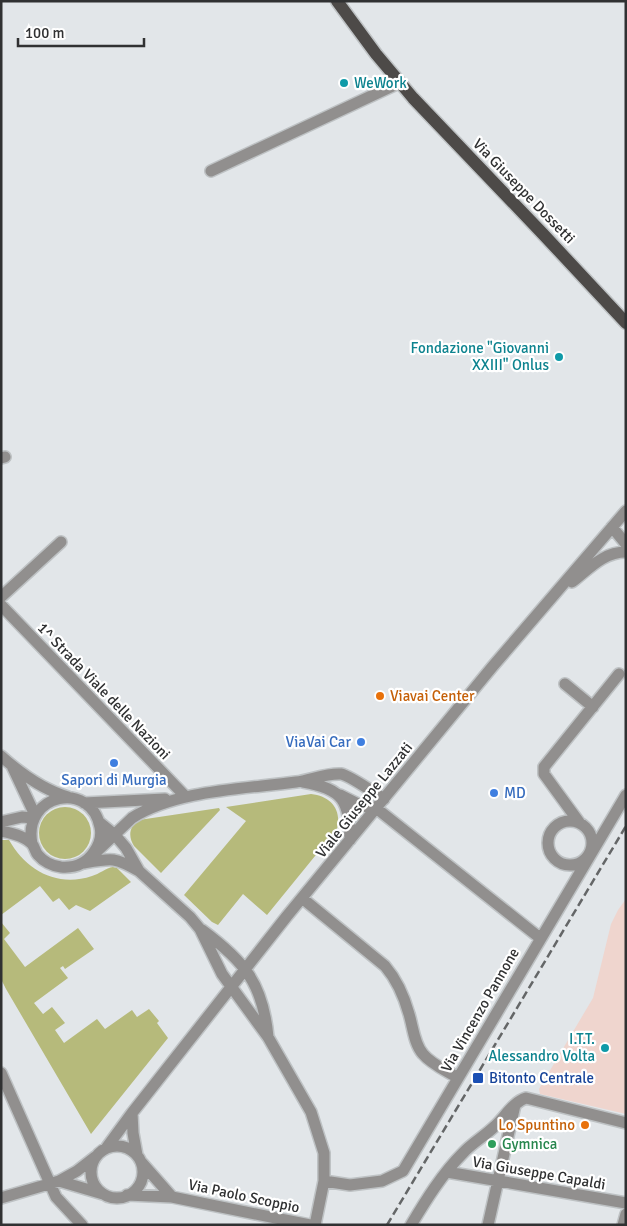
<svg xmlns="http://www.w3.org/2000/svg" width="627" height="1226" font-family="Signika,sans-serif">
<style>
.education{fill:#efd5ce}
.green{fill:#b6ba7b}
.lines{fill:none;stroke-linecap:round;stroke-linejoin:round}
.minor-casing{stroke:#bec2c4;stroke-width:14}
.major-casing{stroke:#bec2c4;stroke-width:15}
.minor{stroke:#918f8e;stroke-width:11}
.major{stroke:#4d4a48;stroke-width:12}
.rail{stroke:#646667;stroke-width:2.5;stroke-dasharray:8 4;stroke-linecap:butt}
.culture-dot{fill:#0f9aa8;stroke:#fff;stroke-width:2}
.food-dot{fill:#e8710a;stroke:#fff;stroke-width:2}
.shop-dot{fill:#3f7fe0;stroke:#fff;stroke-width:2}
.transit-dot{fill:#1a4fb4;stroke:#fff;stroke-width:2}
.leisure-dot{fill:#2e9e5b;stroke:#fff;stroke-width:2}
.labels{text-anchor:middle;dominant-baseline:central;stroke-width:4.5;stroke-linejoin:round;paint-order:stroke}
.culture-label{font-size:15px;fill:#0d838f;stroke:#fff;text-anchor:end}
.street-label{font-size:15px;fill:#303132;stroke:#fff}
.food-label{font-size:15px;fill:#c56008;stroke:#fff;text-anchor:start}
.shop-label{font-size:15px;fill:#366cbe;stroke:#fff;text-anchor:end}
.transit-label{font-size:15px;fill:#164399;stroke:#fff;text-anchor:start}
.leisure-label{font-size:15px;fill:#27864d;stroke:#fff;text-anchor:start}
</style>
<rect width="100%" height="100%" fill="#e2e6e9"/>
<path class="education" d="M626,899v215l-86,-20 -1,-5 54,-91 18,-74 7,-14z"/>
<path class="green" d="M311,794c20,2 31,16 26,35l-70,86 -24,-21 -25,31 -6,-3 -28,-27 62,-74 -20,-14z
M39 833a26 26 0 1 1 52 0a26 26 0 1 1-52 0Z
M219,808l1,2 -59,63 -27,-27c-6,-10 -5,-19 5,-26z
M1,840h8c17,30 48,48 83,36 7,-2 14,-8 21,-9l4,1 14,14 -41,29 -14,-6 -7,5 -10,-12 -6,4 -13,-16 -39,29z
M1,922l9,11 -6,6 21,28 53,-39 16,21 -29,20 -2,-3 -3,2 8,10 -34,25 9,11 9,-7 13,16 -10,7 9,13 33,-24 8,10 27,-19 5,7 12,-8 10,12 -2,2 11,15 -77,96 -85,-145 -5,-10z"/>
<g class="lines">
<g class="minor-casing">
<path id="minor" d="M211,171l188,-88
M1,458l4,-1
M612,527l14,17
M572,582c17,-13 31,-30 54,-30
M1,597l60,-55
M1,605l185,192
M565,684l28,23
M1,756c19,17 43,34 67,41
M12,766l23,49
M303,782c41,7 46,19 47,58
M340,795l22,11 14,2 164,130
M84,803l81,-4
M548 843a22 22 0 1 1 44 0a22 22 0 1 1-44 0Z
M1,822l21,-5 11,1
M99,822l16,13 11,13 13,23 51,46 10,12 22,45 46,63 43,75 13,41v28l-9,44
M579,822l-35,-48v-7l75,-93
M1,831c11,2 24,5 31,13 3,3 3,8 6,11 5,6 14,11 23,12 13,1 25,-3 33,-15 5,-7 8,-16 6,-25 -9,-47 -78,-34 -68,17
M92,856l40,-38c44,-28 113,-29 164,-36 15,-2 30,-9 45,-8 8,1 35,20 43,25
M84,863c28,-5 31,-6 55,8
M302,898l83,68c12,14 19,30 24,48 4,13 5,30 14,40 8,10 24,17 35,24
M202,930c42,31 61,53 66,107
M1,1073l55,124 26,28
M132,1113l1,20 4,22
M91 1172a26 26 0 1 1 52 0a26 26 0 1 1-52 0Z
M107,1147l25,-34 155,-197 206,-250 133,-155
M142,1163l30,34
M447,1172l179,31
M59,1181l44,13
M324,1181l26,4 32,-4 21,-10 223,-376
M127,1195l45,2 138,28
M1,1198l58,-17 18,-10 18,-14
M411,1225c15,-25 31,-51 52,-72 9,-10 22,-17 32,-27 10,-9 18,-24 31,-28l100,25
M488,1225l27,-120
M623,1225l3,-11"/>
</g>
<g class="major-casing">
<path id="major" d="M337,1l39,53 37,44 130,136 83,89"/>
</g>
<use href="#minor" class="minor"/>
<use href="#major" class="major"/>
<path class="rail" d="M387,1225l239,-399"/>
</g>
<g class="culture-dot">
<circle cx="344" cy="83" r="5"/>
<circle cx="559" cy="357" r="5"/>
<circle cx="605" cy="1048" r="5"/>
</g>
<g class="food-dot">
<circle cx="380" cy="696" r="5"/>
<circle cx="585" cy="1125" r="5"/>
</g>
<g class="shop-dot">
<circle cx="361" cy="742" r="5"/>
<circle cx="114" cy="763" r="5"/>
<circle cx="494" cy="793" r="5"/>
</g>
<rect class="transit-dot" x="472" y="1072" width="12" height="12" rx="2.5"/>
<circle class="leisure-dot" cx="492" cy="1144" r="5"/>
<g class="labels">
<g class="culture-label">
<text x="354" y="83" text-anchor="start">WeWork</text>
<text x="549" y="348">Fondazione "Giovanni<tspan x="549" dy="17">XXIII" Onlus</tspan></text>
<text x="595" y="1039">I.T.T.<tspan x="595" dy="17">Alessandro Volta</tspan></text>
</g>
<g class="street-label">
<text transform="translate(524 191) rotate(46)">Via Giuseppe Dossetti</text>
<text transform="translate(104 691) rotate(46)">1^ Strada Viale delle Nazioni</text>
<text transform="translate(364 800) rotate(-51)">Viale Giuseppe Lazzati</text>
<text transform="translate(480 1010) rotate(-60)">Via Vincenzo Pannone</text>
<text transform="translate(539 1173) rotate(10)">Via Giuseppe Capaldi</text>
<text transform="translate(244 1196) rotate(12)">Via Paolo Scoppio</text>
</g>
<g class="food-label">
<text x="390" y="696">Viavai Center</text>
<text x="575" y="1125" text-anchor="end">Lo Spuntino</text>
</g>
<g class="shop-label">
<text x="351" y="742">ViaVai Car</text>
<text x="114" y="780" text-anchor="middle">Sapori di Murgia</text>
<text x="504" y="793" text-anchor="start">MD</text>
</g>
<g class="transit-label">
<text x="489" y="1078">Bitonto Centrale</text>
</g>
<g class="leisure-label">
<text x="502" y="1144">Gymnica</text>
</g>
</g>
<rect width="627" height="1226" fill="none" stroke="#303132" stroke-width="5"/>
<path d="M18 38v8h126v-8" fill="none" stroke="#303132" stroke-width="2.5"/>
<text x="25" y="38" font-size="15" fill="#303132" stroke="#ffffff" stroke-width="4" paint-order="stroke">100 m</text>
</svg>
